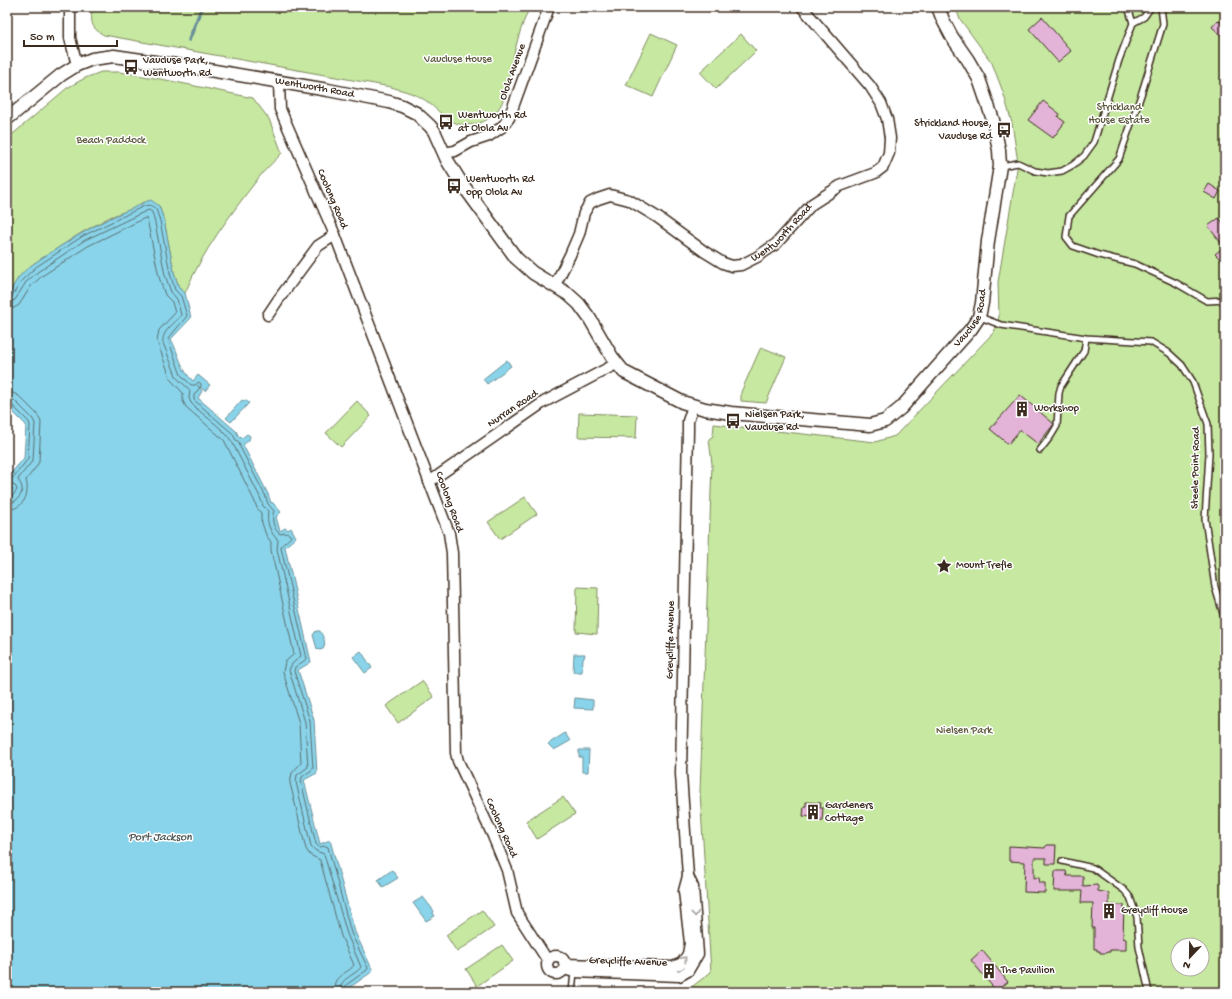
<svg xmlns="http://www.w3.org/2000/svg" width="1232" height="999" font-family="'Gochi Hand',sans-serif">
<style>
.green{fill:#c6e8a1;stroke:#808960;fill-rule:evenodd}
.water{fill:#89d4ea;stroke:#6a9098}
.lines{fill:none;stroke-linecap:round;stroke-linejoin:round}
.shore{stroke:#5a6e70;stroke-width:1}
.stream{stroke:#6a9098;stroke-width:3.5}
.building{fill:#e3b4d7;stroke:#3b2a1e}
.service-casing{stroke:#3b2a1e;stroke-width:8}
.minor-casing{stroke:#3b2a1e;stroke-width:13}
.tertiary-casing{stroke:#3b2a1e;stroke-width:15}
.service{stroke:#fff;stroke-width:5}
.minor{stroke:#fff;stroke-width:10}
.tertiary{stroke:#fff;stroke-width:12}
.oneway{stroke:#a79f9a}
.labels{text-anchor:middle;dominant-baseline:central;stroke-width:3;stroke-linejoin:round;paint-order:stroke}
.park-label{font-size:11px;fill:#5e5a3f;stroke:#fff}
.poi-label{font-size:11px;fill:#3b2a1e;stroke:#fff;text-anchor:start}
.street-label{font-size:11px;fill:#3b2a1e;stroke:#fff}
.water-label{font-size:12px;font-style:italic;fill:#525d5b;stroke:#fff}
</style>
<rect width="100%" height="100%" fill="#fff"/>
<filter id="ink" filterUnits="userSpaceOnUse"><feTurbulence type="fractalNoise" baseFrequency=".025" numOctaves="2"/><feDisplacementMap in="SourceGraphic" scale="8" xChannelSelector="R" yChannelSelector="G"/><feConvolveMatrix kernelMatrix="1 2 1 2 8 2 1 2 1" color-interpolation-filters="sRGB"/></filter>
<g filter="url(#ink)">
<path class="green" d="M92,7h438c-10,20 -15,42 -20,64 -3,13 -4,29 -13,40 -9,12 -27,17 -41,12 -11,-4 -17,-12 -26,-19 -11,-10 -26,-13 -39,-17l-287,-52c-14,-7 -13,-14 -12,-28z
M955,7h270v985h-540l26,-20 -11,-180 12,-328 -3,-25 4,-3 1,-12 161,18 20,-6 99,-104 5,-15 -1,-35 20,-119 -6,-40 -9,-31 -11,-29 -32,-44zM1178,945h24v24h-24z
M651,33l26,12 -24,52 -27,-12z
M741,34l15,17 -40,38 -16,-17z
M101,72h19l46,8 87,18 16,21 13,34c-8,9 -18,17 -25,27 -27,35 -55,72 -72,113l-6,-5 -5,-16 -10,-52 -5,-14 -16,-4 -9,6 -24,9 -29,16 -48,31 -14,13 -9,14 -3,8v-160l60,-51 18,-10z
M761,347l25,10 -20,46 -25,-2v-9z
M357,401l14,15 -30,31 -15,-14z
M579,413l58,2 -1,23 -58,-1z
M525,497l12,17 -37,25 -12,-17z
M577,587l21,1 -1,46 -21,-2z
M422,681l12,16 -36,26 -12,-17z
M563,797l12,17 -38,25 -11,-18z
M482,910l12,17 -37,25 -11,-17z
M502,945l11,16 -36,25 -11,-17z"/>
<path class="water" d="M151,200l8,6 5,14 10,52 5,16 6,5 6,25 -20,21c8,15 10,31 22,42l5,-6 12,10 -5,6 -8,-6 5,6 -4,7 38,33 3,6 3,1 5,-4 3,2 -1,4 -6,5 25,49 3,9 1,-1 9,10 -5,5 4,14 5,-3 3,2 3,-2 5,9 -11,10 26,115 -13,8 16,50 3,53 -13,7 16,64 10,-4 25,92 18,39 -24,17 1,4h-343v-495l6,-8 -6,-5v-6l17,-20 2,-33 -19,-19v-107c3,-8 7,-15 12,-22 8,-10 20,-17 31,-24 28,-18 51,-32 81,-44 7,-3 12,-7 20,-9z
M507,360l4,6 -24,18 -4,-5z
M242,400l2,1 1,-1 4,3 -18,19 -5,-4z
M316,631h4c3,6 7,11 3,18l-3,1 -3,-1 -4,-14z
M361,651l11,17 -7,5 -12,-16z
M574,654h11l-1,4 -1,1 -1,13h-9z
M575,698l18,2v9l-19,-1z
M565,733l5,8 -16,9 -6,-6z
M579,750h10l-1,22h-6v-15h-3z
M392,870l6,8 -15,9 -5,-7z
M423,897l11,14 -1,2 2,3 -9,5 -13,-18z"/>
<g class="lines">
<path class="shore" d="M7,298l5,-2 11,-17 13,-12 47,-31 61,-30 6,-1 6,4 4,12 10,52 5,17 6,6 6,20 -19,23 13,36 10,10h4l4,-3 2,2v2l-7,9v5l38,33 4,7 3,2 1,5 25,48 3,9 6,7c-3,7 -1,18 6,23l5,-1 4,1 2,2c-2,5 -9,6 -10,12l26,111 -12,8 -1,4 16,50 3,48 -11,8 -1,4 15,63 3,3 7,-1 2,1 23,86 17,35 -1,2 -21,15 -1,3 1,4
M7,303l8,-3 11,-18 13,-11 46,-31 61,-29 3,-1 3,2 3,11 10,52 6,17 6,7 4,16c-6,9 -20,16 -18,28l14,35 13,12 -1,8 2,5c14,15 38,27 45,47l24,47 3,9 5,5c-2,11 2,22 10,29l-1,9 24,107 -9,8 -3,6 16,52 3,45 -11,8 -1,7 15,64 5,5 8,3 23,80 14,33c-6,9 -23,11 -20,25
M7,309l7,-1 5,-3 12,-19 11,-10 46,-30 57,-28 2,1 12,58 6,18 7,7 3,11 -16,17 -2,11 14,39 12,13v8l3,6 38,33 30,60 3,8 4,5v7l5,15 5,7v8l23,104 -9,8 -2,10 16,51 2,40 -9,10 -2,10 16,66 4,6 10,5 21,76 13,29c-7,10 -22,9 -20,27
M7,392l6,1 6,3 18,18 4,8 -2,40 -3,5 -10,13c4,14 -2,29 -19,30
M7,398l8,3 17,17 3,5 -2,37 -15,19c1,3 4,6 4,9 1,8 -8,16 -15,16
M7,403l4,1 18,18 1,3 -2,34 -17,21v2l5,5 1,3 -6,8 -4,1"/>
<path class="stream" d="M189,40l13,-33"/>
</g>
<path class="building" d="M1042,17l29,34 -13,11 -29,-33z
M1218,20l7,6v6l-3,4 -10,-9z
M1043,101l17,13 -2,3 7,5 -12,16 -25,-18z
M1209,184l11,7 -4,8 -12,-7z
M1219,218l6,7 -1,38 -9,-9 9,-7 -16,-21z
M1020,395l34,29 -16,20 -18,-14 -12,14 -18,-15z
M806,802l15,1 -1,5h3l-1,13 -11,-1v-3l-8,-1 1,-10h2z
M1046,845h10l-1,19h-9v-6h-12v21l2,-2 3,1 1,5h5v10l-21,-1 1,-30 -16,-1v-15l36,2z
M1055,871h11l1,5h16v10l14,-1 1,2v4l11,2v12h15l-1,33 3,1v11h-16v2h-3v1h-7v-2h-3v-2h-3v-21h-2l1,-25h-12l1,-12h-28z
M982,950l26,32 -12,9 -25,-31z"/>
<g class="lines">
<g class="service-casing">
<path id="service" d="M1161,7l2,17 -22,71 -22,64 -50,57 -3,21 7,9 26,9 36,9 41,19 31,18 18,-1
M1133,23l11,-6 7,-10
M1001,166l17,-3 17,8 13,2 14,-2 11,-6 11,-9 10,-14 25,-82 14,-37 -5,-16
M980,317l21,8 85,13 65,4 18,11 13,12 11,17 15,42 1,30 -4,65 10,68 10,33
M1040,450l11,-14 6,-10 2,-33 2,-7 19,-29 4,-6 2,-13
M1062,861l31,7 31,22 6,7 7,20 2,30 10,45
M572,992l2,-20"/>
</g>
<g class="minor-casing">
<g id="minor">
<path d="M70,7v31l7,27"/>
<path d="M279,83l1,26 3,7 52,119 114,298 3,20 4,200 2,8 35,75 14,34 10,43 31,48"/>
<path d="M444,153l11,-2 16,-9 18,-6 13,-9 7,-9 40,-111"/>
<path id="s1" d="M555,285l15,-30 9,-21 5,-21 6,-10 8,-4 12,-4 19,5 28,17 48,35 18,11 9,3 9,-1 16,-8 19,-13 36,-40 28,-18 35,-13 8,-6 6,-14 1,-15 -3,-19 -6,-16 -11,-17 -68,-79"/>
<path d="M268,315l10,-15 40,-54 17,-11"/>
<path d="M429,482l115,-80 72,-38"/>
<circle cx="556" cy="965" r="9"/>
<path d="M564,964l109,3 9,-4 6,-9 2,-11 -6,-52 4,-15 -7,-102 7,-344v-9l5,-15"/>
<path d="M564,969l10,3 105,4 9,-5 10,-17 -5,-67 -5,-11"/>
</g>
</g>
<g class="tertiary-casing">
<g id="tertiary">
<path id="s2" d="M7,119l54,-44 16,-10 15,-6 22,-3 89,13 125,21 61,12 13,4 14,7 14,13 4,5 13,29 13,21 56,77 17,15 35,21 11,10 11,15 22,38 12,15 58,30 23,7 26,4 139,12 15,-4 16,-13 70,-79 8,-12 3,-14 6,-62 12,-75 -1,-16 -6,-30 -14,-41 -11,-19 -16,-23 -9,-17 -5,-13"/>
</g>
</g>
<use href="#service" class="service"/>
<use href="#minor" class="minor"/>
<use href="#tertiary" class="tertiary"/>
</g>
<defs><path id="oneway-chevron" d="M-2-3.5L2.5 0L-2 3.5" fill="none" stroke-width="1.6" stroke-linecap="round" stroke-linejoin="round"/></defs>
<g class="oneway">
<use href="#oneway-chevron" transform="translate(695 914) rotate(84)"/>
<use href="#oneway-chevron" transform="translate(684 959) rotate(-49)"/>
</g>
</g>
<defs>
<g id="bus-bare" transform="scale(1.2)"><path d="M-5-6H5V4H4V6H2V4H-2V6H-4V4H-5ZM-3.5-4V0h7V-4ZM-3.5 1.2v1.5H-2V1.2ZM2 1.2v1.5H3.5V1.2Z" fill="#3b2a1e" stroke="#fff" stroke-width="2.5" paint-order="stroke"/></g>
<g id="building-bare" transform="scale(1.2)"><path d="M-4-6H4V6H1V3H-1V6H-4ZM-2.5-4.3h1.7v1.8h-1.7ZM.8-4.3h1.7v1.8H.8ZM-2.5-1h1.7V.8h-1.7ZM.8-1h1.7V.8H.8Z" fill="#3b2a1e" stroke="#fff" stroke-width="2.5" paint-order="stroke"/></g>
<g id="sight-bare" transform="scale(1.2)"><path d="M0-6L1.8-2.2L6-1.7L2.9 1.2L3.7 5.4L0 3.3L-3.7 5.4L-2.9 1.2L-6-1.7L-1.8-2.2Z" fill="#3b2a1e" stroke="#fff" stroke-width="2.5" paint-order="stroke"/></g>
</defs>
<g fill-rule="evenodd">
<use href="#bus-bare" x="131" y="67"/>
<use href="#bus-bare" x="446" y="122"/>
<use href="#bus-bare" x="1004" y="130"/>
<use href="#bus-bare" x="454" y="186"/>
<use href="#building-bare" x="1022" y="409"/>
<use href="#bus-bare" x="733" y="421"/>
<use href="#sight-bare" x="944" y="566"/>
<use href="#building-bare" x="813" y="812"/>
<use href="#building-bare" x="1109" y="911"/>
<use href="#building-bare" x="989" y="971"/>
</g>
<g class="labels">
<g class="park-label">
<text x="458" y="60">Vaucluse House</text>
<text x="1119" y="108">Strickland<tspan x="1119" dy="13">House Estate</tspan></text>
<text x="111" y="141">Beach Paddock</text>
<text x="964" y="731">Nielsen Park</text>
</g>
<g class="poi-label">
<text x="143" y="61">Vaucluse Park,<tspan x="143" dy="13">Wentworth Rd</tspan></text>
<text x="458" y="116">Wentworth Rd<tspan x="458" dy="13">at Olola Av</tspan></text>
<text x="992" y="124" text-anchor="end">Strickland House,<tspan x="992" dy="13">Vaucluse Rd</tspan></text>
<text x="466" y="180">Wentworth Rd<tspan x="466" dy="13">opp Olola Av</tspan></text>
<text x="1034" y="409">Workshop</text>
<text x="745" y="415">Nielsen Park,<tspan x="745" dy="13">Vaucluse Rd</tspan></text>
<text x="956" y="566">Mount Trefle</text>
<text x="825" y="806">Gardeners<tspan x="825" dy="13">Cottage</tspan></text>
<text x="1121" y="911">Greycliff House</text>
<text x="1001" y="971">The Pavilion</text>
</g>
<g class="street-label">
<text transform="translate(513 72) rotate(-70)">Olola Avenue</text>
<text stroke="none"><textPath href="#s2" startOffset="330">Wentworth Road</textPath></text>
<text transform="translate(332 199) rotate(67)">Coolong Road</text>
<text stroke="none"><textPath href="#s1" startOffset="315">Wentworth Road</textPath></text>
<text stroke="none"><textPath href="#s2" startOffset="1179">Vaucluse Road</textPath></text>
<text transform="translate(513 409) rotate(-34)">Nurran Road</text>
<text transform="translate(1196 468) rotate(-89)">Steele Point Road</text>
<text transform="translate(449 502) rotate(70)">Coolong Road</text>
<text transform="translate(671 640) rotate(-89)">Greycliffe Avenue</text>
<text transform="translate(501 828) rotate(66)">Coolong Road</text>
<text transform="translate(628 962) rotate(2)">Greycliffe Avenue</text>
</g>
<g class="water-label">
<text x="160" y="838">Port Jackson</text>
</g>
</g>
<rect width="1232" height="999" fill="none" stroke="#fff" stroke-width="24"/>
<rect x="12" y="12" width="1208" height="975" fill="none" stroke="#3b2a1e" stroke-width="1.5" filter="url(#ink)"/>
<g transform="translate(1190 957) rotate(202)"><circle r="19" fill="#ffffff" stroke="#b1aaa5"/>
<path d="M0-3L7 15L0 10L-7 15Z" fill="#3b2a1e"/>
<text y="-6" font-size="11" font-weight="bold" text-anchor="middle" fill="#3b2a1e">N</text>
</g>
<path d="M24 40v6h93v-6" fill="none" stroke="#3b2a1e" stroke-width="2"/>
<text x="30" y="40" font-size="12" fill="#3b2a1e" stroke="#ffffff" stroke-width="3" paint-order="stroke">50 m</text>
</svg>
